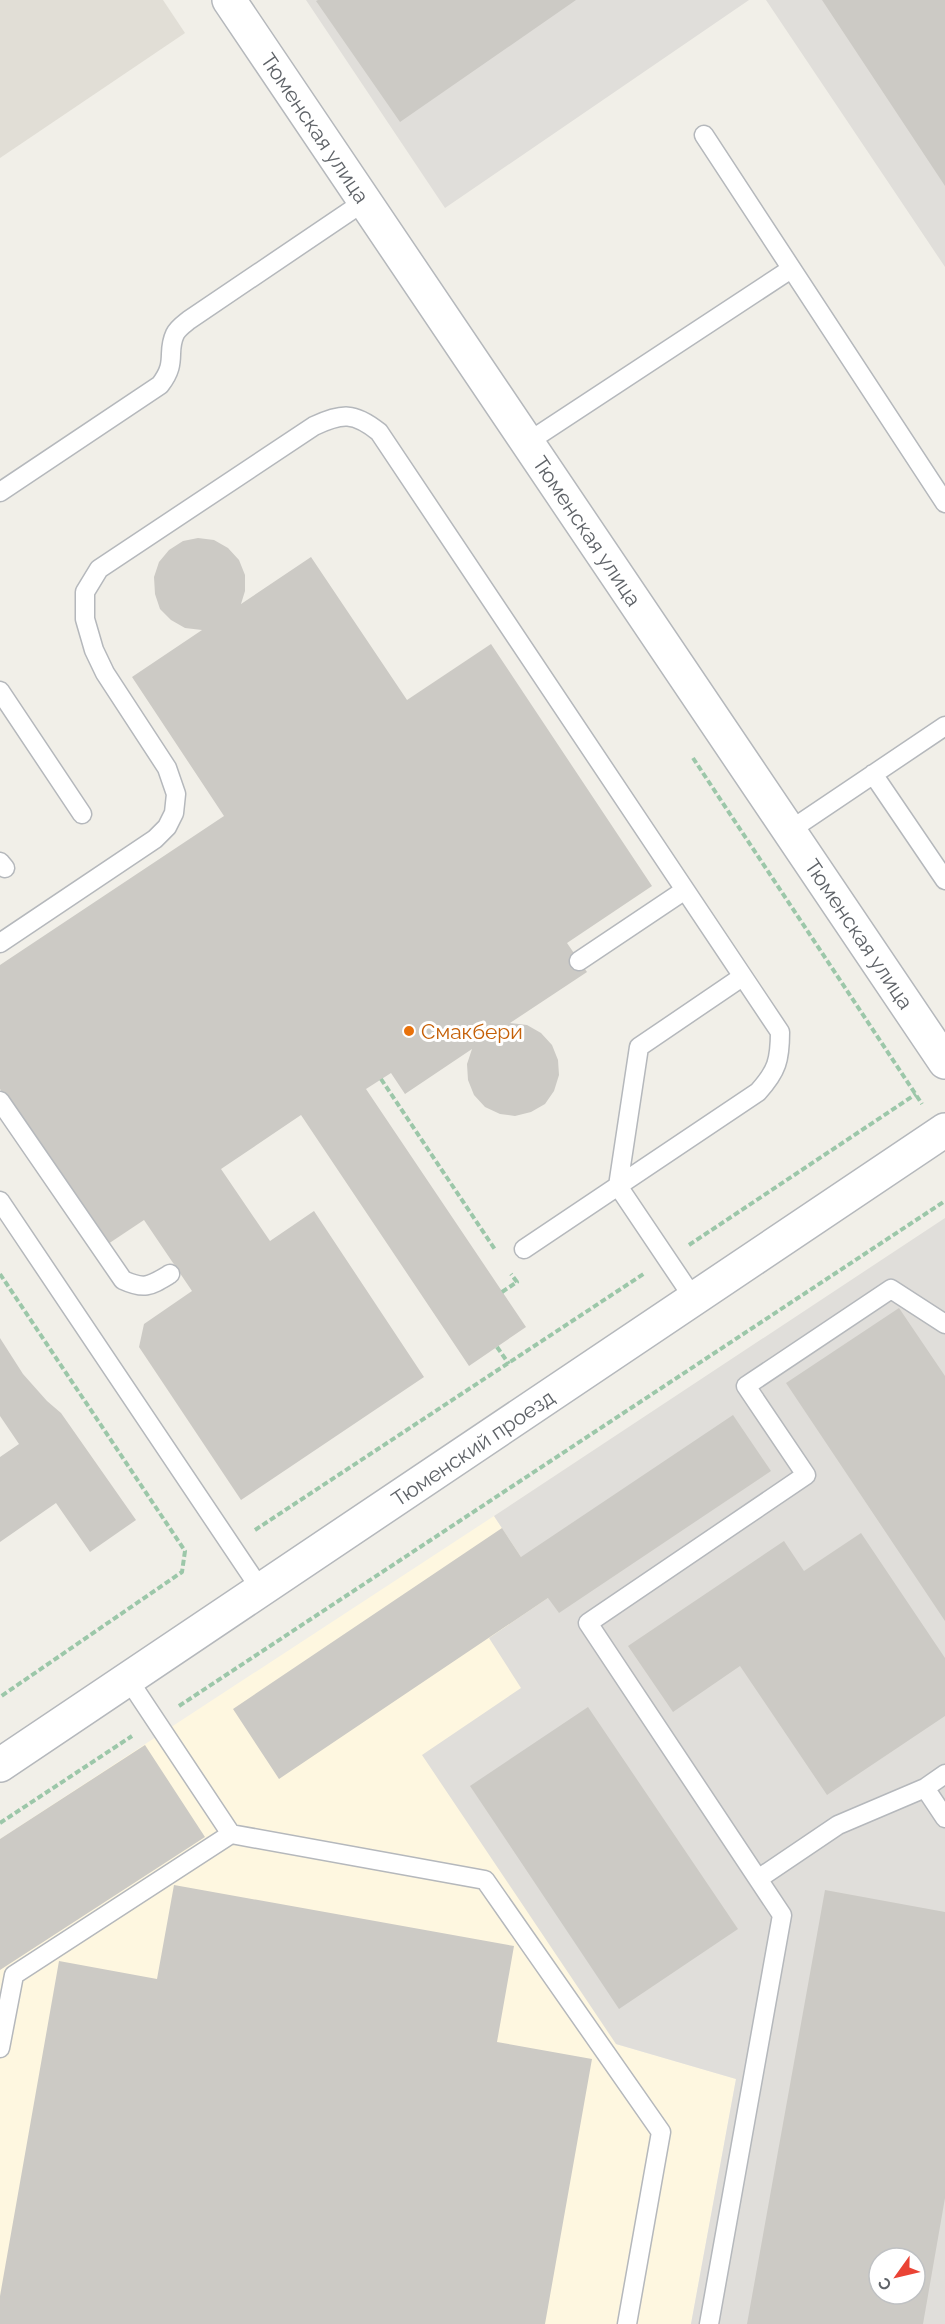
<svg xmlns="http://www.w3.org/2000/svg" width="945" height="2324" font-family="Raleway,sans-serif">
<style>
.commercial{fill:#fef7e0}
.industrial{fill:#e0deda;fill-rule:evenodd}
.education{fill:#e1ded6}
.building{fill:#cccac5;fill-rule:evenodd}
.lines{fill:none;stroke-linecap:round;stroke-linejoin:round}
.lane-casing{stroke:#b5b8bc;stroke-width:21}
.street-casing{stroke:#b5b8bc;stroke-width:36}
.path{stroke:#9cc7a9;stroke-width:4;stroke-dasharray:6 3;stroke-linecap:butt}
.lane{stroke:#fff;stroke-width:18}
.street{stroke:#fff;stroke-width:33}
.food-dot{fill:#e8710a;stroke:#fff;stroke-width:2}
.labels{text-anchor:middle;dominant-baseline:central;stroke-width:6;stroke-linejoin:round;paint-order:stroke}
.street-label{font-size:21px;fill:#5f6368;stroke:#fff}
.food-label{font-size:21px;fill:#c56008;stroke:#fff;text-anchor:start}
</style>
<rect width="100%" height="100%" fill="#f1efe8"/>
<path class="commercial" d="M494,1516l54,82 -27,89 95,357 120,35 -45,245h-691v-485z"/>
<path class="industrial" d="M306,0h443l-304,208z
M766,0h179v267z
M945,1218v1106h-254l45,-245 -120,-35 -194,-289 99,-67 -32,-50 59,-40 -54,-82zM879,2258h36v36h-36z"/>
<path class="education" d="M0,0h163l22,33 -185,125z"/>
<path class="building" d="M318,0h258l-176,122 -84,-121z
M822,0h123v186z
M198,538l16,2 14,8 11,12 6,15v16l-4,13 70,-47 96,143 84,-56 161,242 -85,57 20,29 -77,51 17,2 14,8 11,12 6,15 1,15 -5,16 -9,13 -14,8 -16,4 -15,-2 -15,-7 -11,-12 -6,-15 -1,-16 5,-15 -67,45 -14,-21 -25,16 160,238 -57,39 -168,-251 -80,54 49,72 44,-30 110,166 -183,123 -102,-153 5,-23 48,-33 -48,-71 -39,26 -105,-157v-124l224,-149 -92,-139 70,-47 -17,-2 -14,-8 -11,-11 -5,-15 -1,-17 5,-15 10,-12 14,-9z
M899,1308l46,68v245l-159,-238z
M0,1338l23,36 24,27 14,12 75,107 -46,32 -34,-49 -56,39v-85l19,-13 -19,-28z
M733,1415l38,56 -212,142 -11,-15 -269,181 -46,-70 269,-181 19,29z
M861,1533l84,125v58l-118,79 -87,-129 -67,46 -45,-66 156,-105 20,30z
M588,1707l150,222 -119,80 -149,-223z
M145,1745l60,92 -205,133v-131z
M174,1885l340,61 -17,96 95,17 -47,265h-545v-28l59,-335 98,18z
M825,1890l120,22v286l-22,126h-176zM879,2258h36v36h-36z"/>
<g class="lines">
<g class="lane-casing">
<path id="lane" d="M704,135l241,368
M528,442l263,-173
M0,492l160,-107c18,-23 6,-32 15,-51 3,-6 9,-10 14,-14l176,-119
M0,691l82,123
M873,774l72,106
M789,831l156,-105
M0,862l5,6
M0,943l155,-104 12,-12 7,-14 2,-19 -9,-26 -62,-95 -11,-23 -9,-31v-27l14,-23 215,-143c28,-13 40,-14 65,6l401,600c0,28 -3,39 -22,60l-234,157
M579,961l106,-71
M0,1101l123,179c22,10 27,6 47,-6
M0,1201l261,389
M694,1299l-76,-113 21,-139 103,-70
M925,1788l20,30
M231,1834l254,46 176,252 -34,192
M758,1879l80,-54 87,-37 20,-14
M0,2048l14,-73 217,-141 -103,-155
M709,2324l73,-409 -194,-292 218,-148 -60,-89 145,-97 54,35"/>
</g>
<g class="street-casing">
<path id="street" d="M229,0l716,1062
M0,1765l945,-635"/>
</g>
<path class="path" d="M693,758l229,346
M381,1079l115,172
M689,1245l227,-151
M0,1274l185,277 -3,21 -182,125
M502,1292l15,-10 -6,-8
M497,1347l12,17
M255,1530l390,-257
M179,1706l766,-505
M0,1823l132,-87"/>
<use href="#lane" class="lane"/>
<use href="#street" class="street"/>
</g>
<circle class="food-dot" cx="409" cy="1031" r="6"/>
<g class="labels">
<g class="street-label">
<text transform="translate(315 128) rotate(56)">Тюменская улица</text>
<text transform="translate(587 531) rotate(56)">Тюменская улица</text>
<text transform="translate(859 934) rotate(56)">Тюменская улица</text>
<text transform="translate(473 1448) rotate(-34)">Тюменский проезд</text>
</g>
<g class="food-label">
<text x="421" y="1031">Смакбери</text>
</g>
</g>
<g transform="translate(897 2276) rotate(236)"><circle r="28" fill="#ffffff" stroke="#bfc1c3" stroke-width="1.5"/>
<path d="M0-4.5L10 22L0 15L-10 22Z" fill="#ea4335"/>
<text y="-9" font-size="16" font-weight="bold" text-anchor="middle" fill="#5f6368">С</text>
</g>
</svg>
